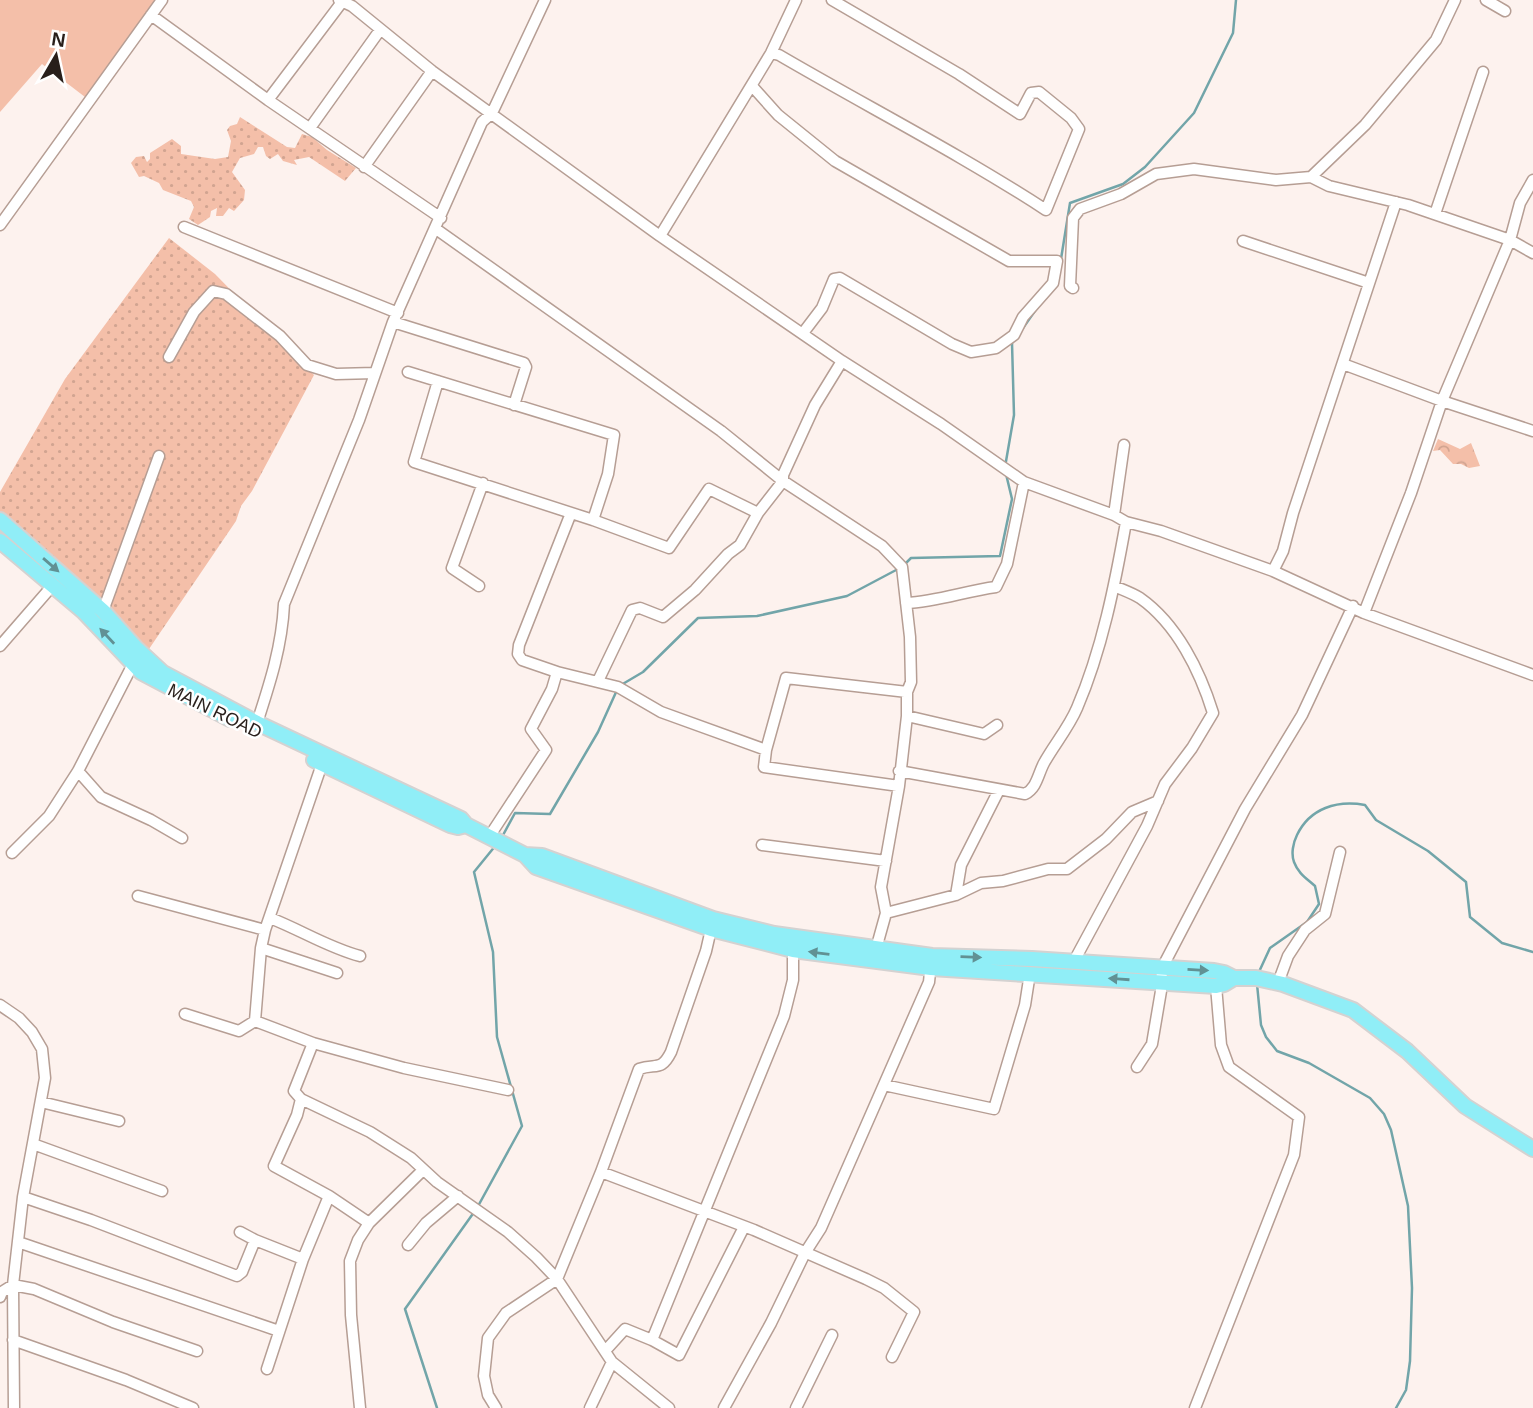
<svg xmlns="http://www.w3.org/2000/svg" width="1533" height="1408" font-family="Arial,sans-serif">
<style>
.grass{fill:url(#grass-dots)}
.forest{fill:url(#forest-crowns)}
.pitch{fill:#f4bfa9}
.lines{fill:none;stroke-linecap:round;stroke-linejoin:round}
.stream{stroke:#72a5a9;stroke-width:2.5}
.minor-casing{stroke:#b69e94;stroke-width:13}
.primary-casing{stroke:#d4d2d1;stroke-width:18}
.minor{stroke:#fff;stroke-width:10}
.primary{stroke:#90eef7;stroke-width:14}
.oneway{fill:#619194}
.labels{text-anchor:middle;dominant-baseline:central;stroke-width:5;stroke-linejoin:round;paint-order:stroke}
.street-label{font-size:18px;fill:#281f1b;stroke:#fff}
</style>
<defs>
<pattern id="grass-dots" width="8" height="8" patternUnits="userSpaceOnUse" patternTransform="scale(1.75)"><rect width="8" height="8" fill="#f4bfa9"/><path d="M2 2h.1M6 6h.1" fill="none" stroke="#d1a491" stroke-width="1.8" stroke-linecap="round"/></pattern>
<pattern id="forest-crowns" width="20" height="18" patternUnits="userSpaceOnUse" patternTransform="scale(1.75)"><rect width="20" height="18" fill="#f4bfa9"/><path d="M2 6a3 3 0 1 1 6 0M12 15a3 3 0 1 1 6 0" fill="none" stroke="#d1a491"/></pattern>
</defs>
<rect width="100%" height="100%" fill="#fdf2ee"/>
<path class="grass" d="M240,117l47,30 8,1 7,-14 10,3 15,13 29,18 -11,13 -36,-24 -15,3 3,5 -14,-4 -5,-7 -8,5 -4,-3 -3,-9h-5l-4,7 -14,4 -8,14 13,18 -1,10 -10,11 -5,-3 -6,8h-7l1,-8 -6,3 -1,6 -12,8 -9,-6 5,-12 -3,-6 -28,-11 -4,-7 -15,-7 -5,1 -8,-14 5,-6 8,-1 3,6 3,-3v-6l22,-14 9,7v8l34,5 13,-2 3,-16 -4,-11 3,-4 7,-2z
M169,238l46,36 99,101 -62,116 -11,15 -5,15 -87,128 -149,-134v-23l65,-113z"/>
<path class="forest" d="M1438,439l22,10 11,-6 9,23 -11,2 -8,-4h-8l-13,-14 -7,1z"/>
<path class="pitch" d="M0,0h156l-71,97 -43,-33 -42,48z"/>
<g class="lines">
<path class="stream" d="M1061,259l9,-56 53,-19 22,-17 49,-54 39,-80 3,-33
M1023,328l14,-20
M1005,467l9,-52 -2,-72 3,-4
M904,565l7,-7 89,-2 12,-57 -6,-25
M621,685l22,-13 55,-54 59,-2 90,-20 51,-27
M502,837l13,-24 35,1 48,-82 19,-42
M1258,974l12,-26 37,-26 12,-18 -4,-18c-9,-8 -17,-13 -21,-24 -3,-8 -1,-19 3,-27 13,-27 40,-35 68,-30l11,15 52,31 38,31 4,35 32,26 31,9
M1257,984l4,41 5,12 11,14 32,12 61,35 14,16 7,16 17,76 4,82 -2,73 -4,29 -10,18
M437,1408l-32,-99 72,-101 45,-82 -25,-89 -4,-85 -19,-80 22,-27"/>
<g class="minor-casing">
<path id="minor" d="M339,0l13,6 80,65 228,165 182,125 99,63 83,58 90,33 12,7 35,9 112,40 91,42 169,62
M1486,0l19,11
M151,15l117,85 173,118
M771,53l8,2c89,52 181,99 267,155l33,-81 -8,-11 -32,-26 -8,1 -11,21 -61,-40 -127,-74
M752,86l26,29 57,46 174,100h48l-4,22 -30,34 -9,18 -18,13 -25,4 -19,-8 -112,-66 -6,1 -12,29 -19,25
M268,100l74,-98
M310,128l70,-98
M364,167l68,-96
M1311,177l54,-52 71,-85 19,-40
M1435,214l48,-142
M0,225l162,-225
M184,227l214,86
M436,229l285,202 62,50 99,65 20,21 8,70 1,45 -4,10v24l-8,70 -18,101 5,26 -10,36
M660,236l111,-183 25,-53
M1243,241l126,42
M1073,288l-3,-2 3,-68 7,-9 41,-15 35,-20 38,-5 82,11 35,-3 18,9 79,19 102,35 23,13
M393,322l131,41 2,4 -12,38
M169,357l25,-45 19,-21 13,3 54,42 27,29 29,9 39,-1
M1343,364l99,37 91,30
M408,372l206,63 -6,39 -15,46 76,28 40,-59 49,24 25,-32v-6l32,-70 27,-44
M438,381l-24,81 179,58
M1114,515l10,-70
M1273,571l10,-20 10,-38 103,-311
M479,586l-27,-18 31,-85
M906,603c31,-1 59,-12 90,-16l11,-23 17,-82
M103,611l56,-155
M1364,613l47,-120 31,-92 68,-161 10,-37 13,-23
M0,646l53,-61
M557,672l-35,-12 -4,-6 1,-9 52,-132
M598,681l34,-71 8,-2 23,9 32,-27 33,-36 12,-9 18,-32
M907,716l77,18 13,-9
M257,723c13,-40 25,-77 27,-119l75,-184 34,-98 89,-200 10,-9 53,-113
M766,750l20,-72 121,14
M322,764l-57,166 -4,18 -6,73 58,22 -19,48 7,8 69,33 41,26 26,24 71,50 28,25 21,22 55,83 57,46
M78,771l23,26 50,23 31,18
M899,771l126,23c12,-6 13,-20 19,-31 10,-18 25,-36 33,-55 25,-58 38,-124 49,-186
M489,837l57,-87 -15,-21 21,-40 5,-17 61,15 43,25 105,38 -2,17 135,19
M762,845l124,16
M12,853l37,-37 29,-45 55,-107
M956,895l5,-30 38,-75
M138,896l127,34
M886,913l70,-18 25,-12 22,-2 45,-12h19l39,-30 26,-27 26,-11
M270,918c31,12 59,30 90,38
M712,925l-6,26 -35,101c-10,20 -15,11 -32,17l-38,103 153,58 112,49 18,9 30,24 -22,45
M261,948l76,25
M1073,963l74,-137 18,-42 27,-36 21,-35c-13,-42 -36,-89 -73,-115 -8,-5 -17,-8 -26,-12
M1278,983l10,-27 17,-26 20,-16 15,-62
M0,1005l19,13 13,14 10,17 3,29 -22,119 -10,88 1,123
M185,1014l54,17 16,-10
M313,1043l91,25 104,22
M1137,1067l15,-23 9,-53 1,-23 83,-159 57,-94 51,-109
M884,1085l110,24 31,-104 5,-32
M41,1102l78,19
M33,1144l129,47
M329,1196l40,27
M23,1197l68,23 146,56 5,-4 13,-32 48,19
M240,1232l15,8
M18,1242l261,89
M408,1245l18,-22 32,-27
M0,1297l2,-5 11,-7 21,4 79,33 84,29
M13,1340l113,40 67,28
M652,1340l132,-324 9,-36v-30
M605,1351l20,-22 27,11 27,15 65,-128
M267,1369l36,-110 26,-63 -55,-30 23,-51 4,-16
M360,1408l-9,-93 -1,-54 8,-21 11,-17 54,-53
M496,1408l-8,-13 -4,-19 4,-38 18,-25 51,-34 44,-107
M590,1408l22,-46
M724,1408l47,-85 34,-70 16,-25 108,-246 2,-19
M796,1408l36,-73
M1195,1408l99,-253 5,-38 -70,-50 -8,-22 -5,-59"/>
</g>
<g class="primary-casing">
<path id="primary" d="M0,520l103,91 33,37 27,25 94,50 204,96 5,6 59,30 17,1 171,63 61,15 158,22 100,3 182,12 10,2 10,5
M0,541l84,71 57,60 89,47
M314,760l136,65 8,2 8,-2
M525,855l11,12 175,62 82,21 138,18 285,18 8,-2 10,-6h22l27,6 70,26 54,41 58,55 68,43"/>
</g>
<use href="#minor" class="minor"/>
<use href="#primary" class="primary"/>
</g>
<defs><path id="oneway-solid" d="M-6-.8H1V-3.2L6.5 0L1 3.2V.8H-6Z" transform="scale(1.75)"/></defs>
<g class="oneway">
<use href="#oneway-solid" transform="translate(51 565) rotate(41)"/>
<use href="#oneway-solid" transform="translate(107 636) rotate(-133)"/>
<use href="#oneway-solid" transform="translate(819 953) rotate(-173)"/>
<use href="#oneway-solid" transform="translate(971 957) rotate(2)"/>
<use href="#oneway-solid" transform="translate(1198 970) rotate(3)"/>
<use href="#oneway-solid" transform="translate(1119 979) rotate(-176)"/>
</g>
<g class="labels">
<g class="street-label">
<text transform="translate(215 711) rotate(26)">MAIN ROAD</text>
</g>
</g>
<g transform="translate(56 56) rotate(9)" stroke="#ffffff" stroke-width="5" paint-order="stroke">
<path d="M0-5L12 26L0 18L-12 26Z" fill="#281f1b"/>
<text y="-10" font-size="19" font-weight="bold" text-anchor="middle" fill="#281f1b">N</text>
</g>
</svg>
